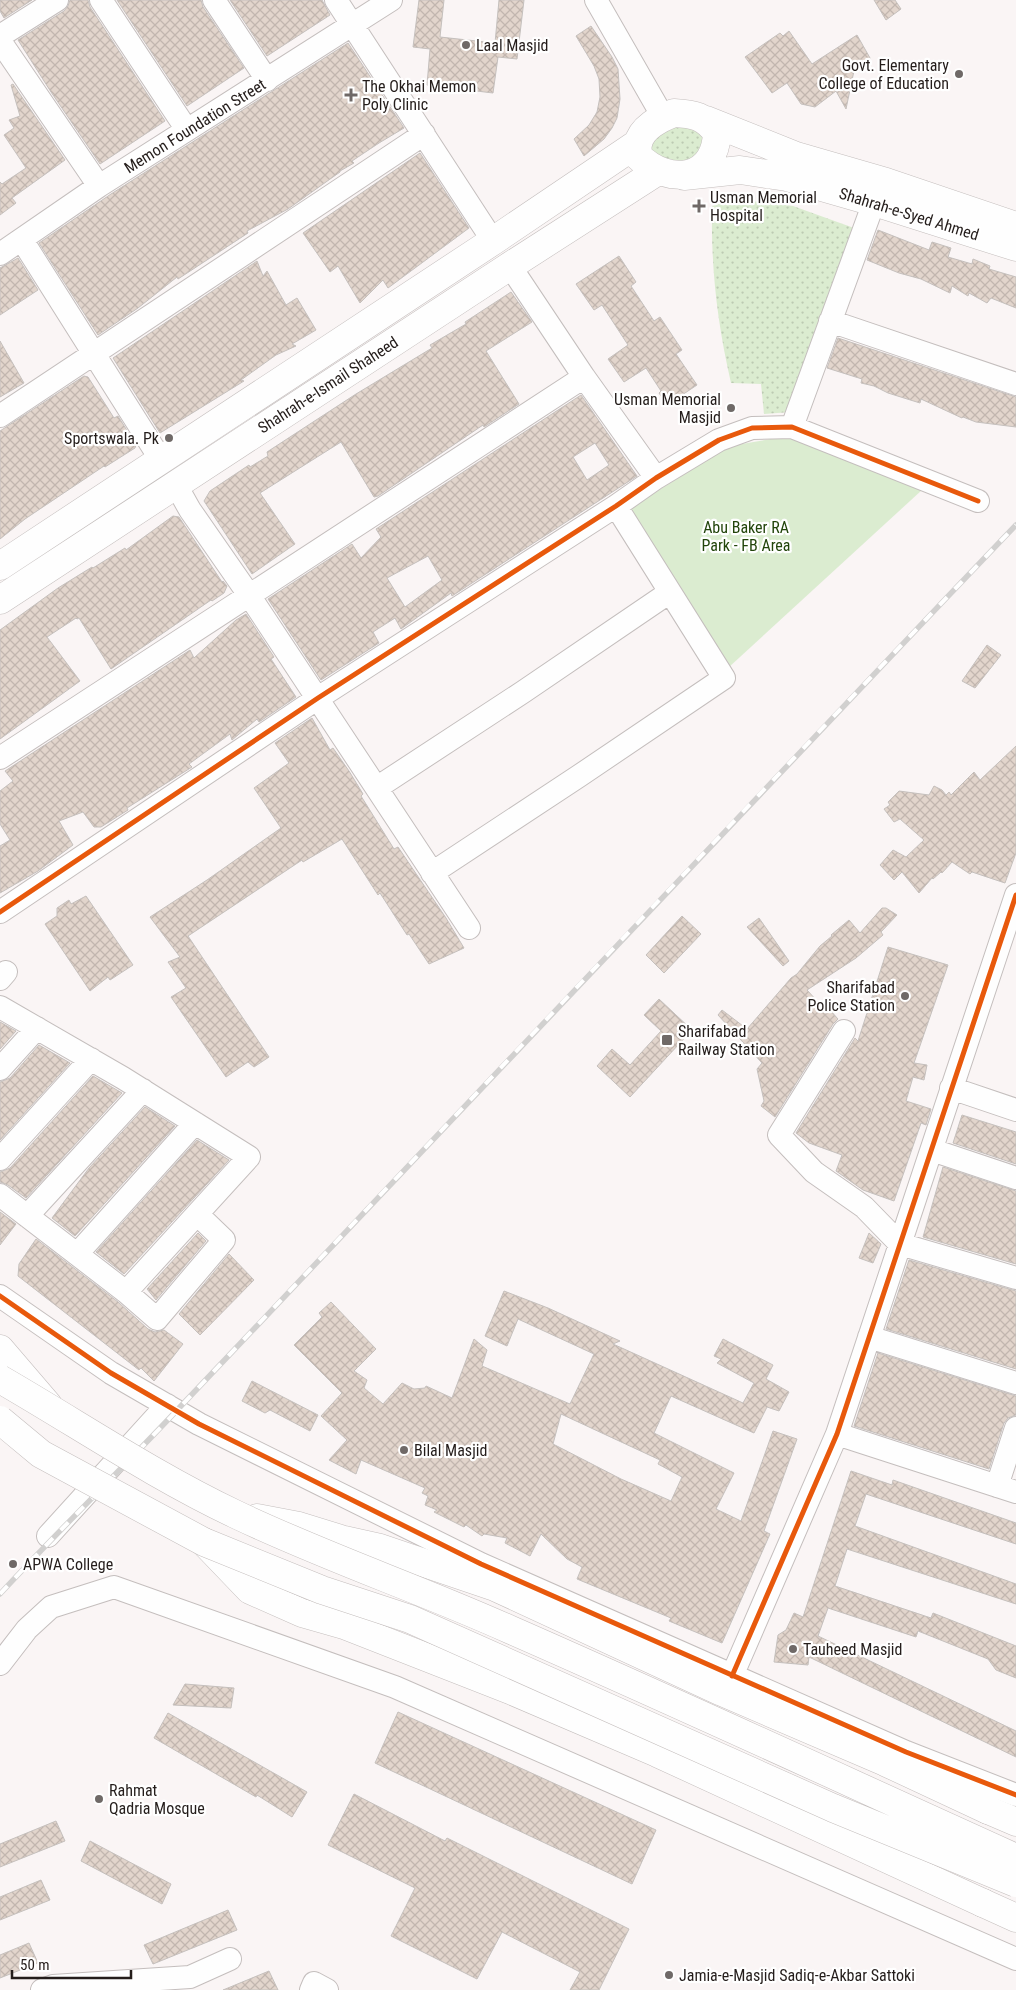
<svg xmlns="http://www.w3.org/2000/svg" width="1016" height="1990" font-family="'Roboto Condensed',sans-serif">
<style>
.grass{fill:url(#grass-dots)}
.park{fill:#dbecd0}
.building{fill:url(#building-cross-hatch);stroke:#c5c0bd;fill-rule:evenodd}
.lines{fill:none;stroke-linecap:round;stroke-linejoin:round}
.minor-casing{stroke:#c4bebd;stroke-width:24}
.major-casing{stroke:#c4bebd;stroke-width:29}
.highway-casing{stroke:#c4bebd;stroke-width:29}
.minor{stroke:#fefefe;stroke-width:22}
.major{stroke:#fefefe;stroke-width:28}
.highway{stroke:#fefefe;stroke-width:28}
.rail-casing{stroke:#d1d0cf;stroke-width:5.5}
.rail{stroke:#fff;stroke-width:4;stroke-dasharray:11;stroke-linecap:butt}
.highway-bridge-casing{stroke:#c4bebd;stroke-width:29;stroke-linecap:butt}
.highway-bridge{stroke:#fefefe;stroke-width:28}
.cycleway-casing{stroke:#fff;stroke-width:8}
.cycleway{stroke:#e8590c;stroke-width:5}
.poi-dot{fill:#6f6967;stroke:#fff;stroke-width:2}
.labels{text-anchor:middle;dominant-baseline:central;stroke-width:4.5;stroke-linejoin:round;paint-order:stroke}
.poi-label{font-size:16px;fill:#241d1b;stroke:#fff;text-anchor:start}
.street-label{font-size:16px;fill:#241d1b;stroke:#fff}
.park-label{font-size:16px;fill:#22450b;stroke:#fff}
</style>
<defs>
<pattern id="grass-dots" width="8" height="8" patternUnits="userSpaceOnUse" patternTransform="scale(1.25)"><rect width="8" height="8" fill="#dbecd0"/><path d="M2 2h.1M6 6h.1" fill="none" stroke="#bccab2" stroke-width="1.8" stroke-linecap="round"/></pattern>
<pattern id="building-cross-hatch" width="8" height="8" patternUnits="userSpaceOnUse" patternTransform="scale(1.25)"><rect width="8" height="8" fill="#e2d5cc"/><path d="M0 0l8 8M0 8l8-8" fill="none" stroke="#c2b6af"/></pattern>
</defs>
<rect width="100%" height="100%" fill="#faf5f5"/>
<path class="grass" d="M671,121l42,13 -28,35 -37,-17 2,-20z
M734,199l59,7 61,22 -63,184 -27,2 -3,-30 -30,-1c-14,-62 -20,-113 -19,-177z"/>
<path class="park" d="M794,435l128,55 -194,178 -98,-160 100,-62z"/>
<path class="building" d="M0,0h32l-28,18 -4,-7z
M70,0h18l2,7 75,114 -65,43 -49,-72 -33,-52 46,-29 4,-5z
M117,0h84l2,7 41,61 -57,38z
M230,0h92l8,15 -63,41z
M419,0h25l-4,37 55,6 4,-43h25l-7,59 -19,-2 -5,36 -66,-8 3,-36 -17,-2z
M874,0h21l6,9 -15,11z
M591,26l21,31 6,12 2,30 -3,19 -5,10 -8,11 -20,17 -10,-17 15,-14 8,-13 3,-15 -1,-18 -5,-13 -18,-30z
M789,31l23,33 45,-29 13,23 -2,7 -11,4 -2,-3 -9,43 -10,-18 -21,16 -14,-3 -14,-21 -15,10 -27,-36 35,-24 3,3z
M348,43l56,85 -25,15 -27,18 2,2 -14,8v1l-52,37 -41,22 1,2 -70,46 -1,-2 -39,31 -40,27 -59,-92 72,-49z
M13,84l52,76 -53,38 4,5 -16,12v-33l2,2 24,-16 -22,-33 10,-7 -5,-8 11,-4 -9,-31z
M420,153l49,75 -81,60 -5,-8 -23,23 -22,-37 -8,6 -27,-39z
M878,230l51,20 3,-8 19,6 -3,9 24,7 1,-5 17,7 -1,3 27,8v31l-25,-10 -4,5 -18,-10 -1,3 -16,-10 -2,7 -29,-14 -22,-6 -32,-13z
M619,256l17,26 -5,4 23,35 6,-4 22,33 -6,4 21,31 -30,20 -8,-12 2,-2 -15,-23 -22,14 -16,-23 20,-14 -26,-40 -8,5 -18,-26z
M18,258l20,32 -38,25v-47z
M257,261l6,15 4,-5 19,34 11,-7 19,32 -24,14 4,2 -20,9 -35,25 3,1 -84,52 -47,-75z
M511,292l21,30 -46,29 33,53 -35,23 -1,-2 -105,71 -4,1 -33,-55 -81,51 35,51 -43,30 -48,-73 6,-10 39,-26 1,2 18,-11 -1,-4 89,-58 76,-46 -2,-3 36,-21 -1,-2z
M838,338l178,59v30l-40,-5 -13,-5 -1,1 -41,-19 -1,4 -32,-10 -14,-7 -13,-3 1,-4 -35,-11z
M0,341l24,42 -24,14z
M84,376l4,1 26,41 4,-2 18,29 -1,3 -30,19 -1,-1 -79,53 -25,20v-108z
M581,395l56,81 -185,120 -1,-3 -50,36 -6,-11 -22,14 6,11 -58,37 -53,-81 84,-55 9,14 20,-21 -5,-8zM595,443l14,22 -22,15 -14,-23zM428,556l14,24 -37,27 -18,-29z
M173,516l6,1 43,65 1,-1 4,5 -3,7 -12,8 -1,-1 -100,69 -32,-51 -2,1 -1,-1 -29,19 33,44 -80,58v-109l58,-42 34,-21 1,1 32,-20 1,2z
M246,614l28,43 -3,2 25,38 -37,25 -2,-3 -25,21 -2,-6 -41,30 3,3 -65,41 1,2 -27,17h-7l-11,-15 -24,9 14,24 -35,26 -38,22v-47l10,-6 -10,-16v-33l13,-10 -8,-10 185,-121 4,8 42,-38z
M987,645l14,10 -26,33 -13,-7z
M312,718l18,32 3,-2 16,23 14,23 -2,2 33,53 4,-2 48,71 18,30 -35,16 -20,-30 -2,1 -27,-42 -2,2 -36,-56 -39,23 -1,-2 -114,76 81,121 -15,10 -6,-5 -22,15 -55,-80 15,-9 -18,-26 12,-5 -30,-40 57,-37 74,-52 -27,-40 35,-25 -14,-20z
M1016,746v107l-11,30 -33,-11 -2,2 -18,-12 -10,11 -1,-1 -8,7 -1,-1 -13,15 -17,-21 -8,8 -14,-15 13,-15 13,7 18,-17 -24,-21 -6,3 -10,-13 6,-4 -2,-3 11,-11 30,4 5,-9 8,4 4,5 3,-3 2,3 23,-23 6,8z
M86,896l47,69 -23,15 -2,-3 -18,14 -45,-67 12,-8v-8l12,-8 2,4z
M882,908h4l11,7 -16,17 2,3 -27,23 -49,32 21,23 2,-3 8,9 -5,5 -58,93 -14,-11 3,-5 -7,-32 5,-6 -44,-48 4,-5 25,19 44,-51 6,-4 23,-28 12,-10 -1,-1 18,-15 11,13z
M682,916l19,18 -37,39 -18,-18z
M759,918l30,43 -6,5 -36,-39z
M888,947l60,18 -34,98 13,2 -3,15 -11,-3 -7,24 25,8 -5,16 -5,-2 -27,78 -31,-11 -27,-19 6,-16 -33,-12 -13,-10 59,-95 3,3z
M659,999l33,31 -62,67 -33,-31 15,-17 18,16 31,-34 -17,-16z
M0,1022l16,9 -16,18z
M39,1045l31,18 -70,77v-58l10,-4z
M93,1076l29,17 -96,105 -18,-13 -8,-3v-10l10,-4z
M145,1107l30,19 -100,110 -23,-18 37,-50z
M962,1115l54,17v32l-63,-21z
M197,1140l32,20 -105,114 -28,-22z
M943,1167l73,24v73l-93,-27z
M0,1212l16,12 -16,21z
M198,1233l8,8 -50,59 -9,-11z
M869,1233l12,11 -8,19 -14,-5z
M36,1239l82,63 30,27 7,3 9,-2 19,14 -29,37 -13,-13 -2,2 -121,-94 1,-12z
M229,1254l25,26 -54,55 -21,-21z
M909,1260l107,31v78l-130,-40z
M504,1291l44,17 72,33 -7,3 130,59 11,-20 -37,-20 4,-4 -7,-3 9,-17 50,26 -7,14 23,13 -10,19 -12,-4 -13,26 -83,-37 -17,37 80,40 -18,36 25,12 32,-90 24,8 -33,92 6,3 -48,109 -53,-22 2,-3 -94,-39 5,-12 -15,-8 -26,-25 -11,22 -25,-13 2,-5 -23,-4 -2,2 -16,-11 -2,2 -30,-15 3,-2 -12,-5 3,-9 -6,-3 3,-5 -64,-28 -5,14 -27,-14 18,-20 -26,-24 21,-23 -48,-48 28,-28 -3,-4 12,-11 45,47 -22,22 13,9 -3,8 19,16 19,-21 12,6 11,-1 1,-2 26,12 22,-59 13,11 -5,16 88,38 24,-50 -76,-35 -11,27 -22,-10zM561,1414l99,46 -2,4 24,13 -11,24 -50,-22 -68,-35z
M878,1353l138,43v19l-8,3 -4,5 -15,46 -135,-43z
M252,1381l66,34 -8,16 -40,-21 -5,3 -23,-12z
M851,1471l41,14 1,-5 123,43v21l-150,-50 -11,32 161,58v20l-169,-55 -12,37 96,32 2,-5 83,33v32l-20,-8 -8,-11 -70,-28 -2,6 -88,-29 -10,28 198,95v26l-207,-100 -1,8 -34,-3 4,-27 8,-5 8,-17 9,4z
M185,1684l49,4 -3,20 -58,-3z
M398,1712l258,118 -24,54 -257,-121z
M168,1713l139,79 -15,25 -35,-22 -1,2 -102,-59z
M354,1794l91,47 2,-3 182,91 -30,61h-29l10,-18 -78,-40 -25,47 -86,-43 24,-48 -87,-43z
M56,1821l9,20 -65,26v-23z
M90,1841l81,43 -9,20 -81,-43z
M41,1880l9,20 -50,20v-23z
M228,1910l9,20 -84,34 -9,-19z
M29,1943l9,20 -38,15v-23z
M269,1971l9,19h-55z"/>
<g class="lines">
<g class="minor-casing">
<path id="minor" d="M101,0l86,130
M214,0l53,80
M336,0l157,241
M596,0l67,117
M0,36l57,-36
M0,41l99,145
M22,240l139,220
M0,254l99,-68 292,-186
M510,266l74,111 72,101
M830,321l186,63
M0,416l424,-282
M792,427l82,-225
M176,485l14,25 59,85 220,333
M0,758l584,-381
M378,787l145,-95 147,-100
M432,873l147,-97 145,-98 -108,-172
M0,912l318,-214 298,-192 40,-28 63,-38 33,-12 40,-1 186,74
M0,979l6,-7
M0,1007l123,71 126,79 -123,135
M844,1031l-65,104 35,37 50,35 36,37 116,34
M0,1069l37,-41
M951,1088l65,22
M932,1150l84,28
M0,1159l91,-100
M0,1195l126,97 31,27 67,-79 -27,-26
M27,1216l116,-126
M77,1254l118,-131
M0,1296l111,77 88,51 282,140 425,188 110,43
M869,1337l147,46
M837,1434l179,58
M997,1486l19,-58
M48,1536l119,-131
M0,1664l27,-35 24,-22 63,-20 281,100 621,272
M732,1676l105,-242 179,-539
M42,1990l11,-4 137,-9 40,-18
M311,1990l3,-7 13,7"/>
</g>
<g class="major-casing">
<path id="major" d="M674,113c20,1 31,3 43,20 -2,47 -48,54 -79,23 0,-3 -1,-9 0,-12 3,-16 22,-26 36,-31z
M706,120l90,36 90,26 130,44
M684,176l56,-6 47,7 87,25 142,45
M0,566l493,-325 145,-98
M0,600l510,-334 148,-95
M988,1810l28,12
M983,1903l33,15"/>
</g>
<g class="highway-casing">
<path id="highway" d="M0,1349l48,56
M257,1518l42,8 45,14 36,8 115,39 227,105 163,70 103,48
M204,1542l46,48 52,23 42,12 166,65 147,63 326,150"/>
</g>
<use href="#minor" class="minor"/>
<use href="#major" class="major"/>
<use href="#highway" class="highway"/>
<g class="rail-casing">
<path id="rail" d="M0,1594c59,-64 121,-124 180,-187 278,-294 556,-589 836,-882"/>
</g>
<use href="#rail" class="rail"/>
<g class="highway-bridge-casing">
<path id="highway-bridge" d="M0,1379c78,45 153,96 235,135 90,43 185,75 276,116 169,74 337,152 505,228
M0,1420l41,34 163,88 118,48 88,29 423,189 183,75"/>
</g>
<use href="#highway-bridge" class="highway-bridge"/>
<g class="cycleway-casing">
<path id="cycleway" d="M0,912l318,-214 298,-192 40,-28 63,-38 33,-12 40,-1 186,74
M0,1296l111,77 88,51 282,140 425,188 110,43
M732,1676l105,-242 179,-539"/>
</g>
<use href="#cycleway" class="cycleway"/>
</g>
<g class="poi-dot">
<circle cx="466" cy="45" r="5"/>
<circle cx="959" cy="74" r="5"/>
<path d="M348.5 87.5h5v5h5v5h-5v5h-5v-5h-5v-5h5z"/>
<path d="M696.5 198.5h5v5h5v5h-5v5h-5v-5h-5v-5h5z"/>
<circle cx="731" cy="408" r="5"/>
<circle cx="169" cy="438" r="5"/>
<circle cx="905" cy="996" r="5"/>
<rect x="661" y="1034" width="12" height="12" rx="2.5"/>
<circle cx="404" cy="1450" r="5"/>
<circle cx="13" cy="1564" r="5"/>
<circle cx="793" cy="1649" r="5"/>
<circle cx="99" cy="1799" r="5"/>
<circle cx="669" cy="1975" r="5"/>
</g>
<g class="labels">
<g class="poi-label">
<text x="476" y="45">Laal Masjid</text>
<text x="949" y="65" text-anchor="end">Govt. Elementary<tspan x="949" dy="18">College of Education</tspan></text>
<text x="362" y="86">The Okhai Memon<tspan x="362" dy="18">Poly Clinic</tspan></text>
<text x="710" y="197">Usman Memorial<tspan x="710" dy="18">Hospital</tspan></text>
<text x="721" y="399" text-anchor="end">Usman Memorial<tspan x="721" dy="18">Masjid</tspan></text>
<text x="159" y="438" text-anchor="end">Sportswala. Pk</text>
<text x="895" y="987" text-anchor="end">Sharifabad<tspan x="895" dy="18">Police Station</tspan></text>
<text x="678" y="1031">Sharifabad<tspan x="678" dy="18">Railway Station</tspan></text>
<text x="414" y="1450">Bilal Masjid</text>
<text x="23" y="1564">APWA College</text>
<text x="803" y="1649">Tauheed Masjid</text>
<text x="109" y="1790">Rahmat<tspan x="109" dy="18">Qadria Mosque</tspan></text>
<text x="679" y="1975">Jamia-e-Masjid Sadiq-e-Akbar Sattoki</text>
</g>
<g class="street-label">
<text transform="translate(195 126) rotate(-32)">Memon Foundation Street</text>
<text transform="translate(909 214) rotate(17)">Shahrah-e-Syed Ahmed</text>
<text transform="translate(328 385) rotate(-33)">Shahrah-e-Ismail Shaheed</text>
</g>
<g class="park-label">
<text x="746" y="527">Abu Baker RA<tspan x="746" dy="18">Park - FB Area</tspan></text>
</g>
</g>
<path d="M12 1970v8h119v-8" fill="none" stroke="#241d1b" stroke-width="2.5"/>
<text x="20" y="1970" font-size="15" fill="#241d1b" stroke="#ffffff" stroke-width="4" paint-order="stroke">50 m</text>
</svg>
